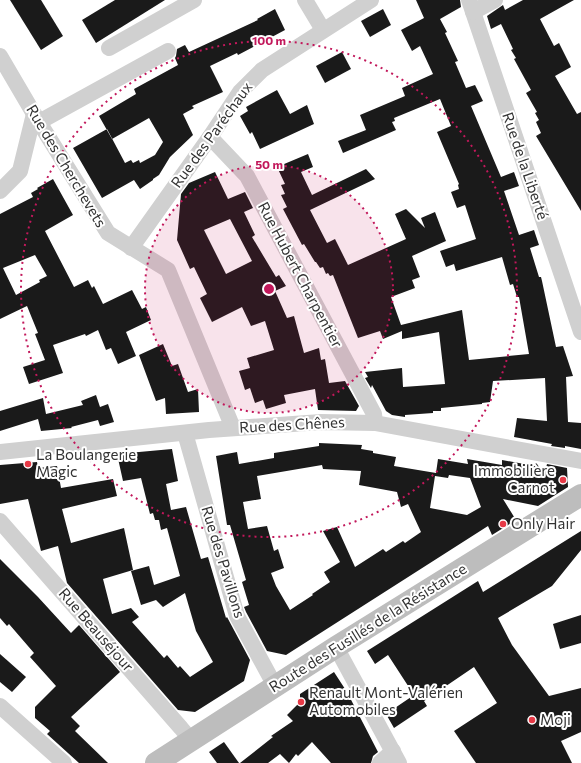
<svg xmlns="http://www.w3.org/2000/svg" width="581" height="763" font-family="Commissioner,sans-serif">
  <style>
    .building { fill: #1a1a1a; fill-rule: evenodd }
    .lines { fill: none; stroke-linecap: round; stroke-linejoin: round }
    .street { stroke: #d0d0d0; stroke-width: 16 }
    .secondary { stroke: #bdbdbd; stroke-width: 22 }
    .ring { fill: none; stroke: #c2185b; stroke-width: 2; stroke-dasharray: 2 4 }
    .poi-dot { fill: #e63946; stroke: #fff; stroke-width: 1.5 }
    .labels { text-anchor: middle; stroke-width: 4; stroke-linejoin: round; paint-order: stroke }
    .street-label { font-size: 15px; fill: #333; stroke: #fff }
    .poi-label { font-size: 15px; fill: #333; stroke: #fff; text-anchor: start }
    .centre { fill: #c2185b; stroke: #fff; stroke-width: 2 }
    .ring-label { font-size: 12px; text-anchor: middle; font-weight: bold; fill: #c2185b; stroke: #fff; stroke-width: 4; stroke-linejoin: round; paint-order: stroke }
  </style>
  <rect width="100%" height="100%" fill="#fff"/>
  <g class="building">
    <path d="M10,0h31l22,36 -22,14z"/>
    <path d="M115,0h50l-69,43 -14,-23z"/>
    <path d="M416,0h44l1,7 -21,12 7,13 -2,1 13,28 -3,1 11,26 9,-3 8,16 -12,5 30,71 13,-5 5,14 -15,5 15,44 15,-5 5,15 -9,3 9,29h2l1,4 14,66 7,-1 10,30 -7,1 2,45 13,1v26l-16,-3v2l-14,-2 1,-2 -38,-7 3,-19 30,3 -2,-43 -52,3 -3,21 -8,1v1l-41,4v3h-8v2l-28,2v2l-13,-2 -6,-4 -14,-26 -1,3 -6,-10 3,-1 -3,-5 37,-4 1,19 42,-3 -6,-52 -37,7v-8l-19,8 -3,-8 -22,7 -25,-63 -3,1 -2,-3 -2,1 -3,-7 -3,1 -4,-6h-1l-11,-18 -2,1 -19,-36 4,-2 -6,-12 4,-1 -4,-9 4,-1 -8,-17 31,-13 5,13 -12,5 11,23 54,-26 9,10 -65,31 17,33 8,-4 13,26 58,-26 -11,-25 11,-5 19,19 -4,-10 14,-6 11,29 -34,15 8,21 -8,3 3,8 -24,9 10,28 61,-15 7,50 60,-6 -10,-57h-2l-4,-13 -3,1 -8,-28 -46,14 -2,-7 -8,3 -6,-16 36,-12 -11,-34 -8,3 -6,-16 8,-3 -1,-4 1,-1 -22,-52 14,-6 -11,-27 -46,19 1,3 -3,1 4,8 -53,23 -5,-12 28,-11 -6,-15 45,-19 -3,-8 31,-14 -13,-28 -8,5 -11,-21 23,-12z"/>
    <path d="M523,0h51l-34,19 14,27 5,-3 12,24 -16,9 22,38 4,-2v99l-45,-75 5,-3 -5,-11 3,-2 -4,-7 2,-1 -11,-19 5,-3 -17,-31 2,-1 -5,-8 2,-1 -12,-25 -10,5 -4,-13 16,-11 2,5z"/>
    <path d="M275,9l10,21 -47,25 -1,-2 -27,13 13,26 -31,14 2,2 -11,6 10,21 -23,22 -11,18 -6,4v1l-13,9 -6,-9 -32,18 -29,-50 34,-19 18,34 6,-3 2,3 6,-3 1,3 15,-8 8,-13 -14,-24 -37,21 -13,-23 37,-22 -2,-5 44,-24 -3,-7 1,-2 1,-7 8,-4 4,7 69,-32 -1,-1z"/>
    <path d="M383,9l8,16 -21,12 -9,-16z"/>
    <path d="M342,52l9,17 -26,14 -9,-17z"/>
    <path d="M277,90l13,24 17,-9 7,19 -54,25 -8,-17 -2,2 -10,-18 8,-5 -2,-4z"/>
    <path d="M215,172l13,27 17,-7 8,16 -9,4 11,23 -3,2 24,40 3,-2 7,11 -11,5 12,27 7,-2 10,37 15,-5 2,12 4,-1 4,24 16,-2 14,25 -3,5 -38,-1 -3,-21 -31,6 2,8 -20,6 -3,-9 -8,3 -5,-15 -5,2 -6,-19 11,-3 -3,-10 27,-8 -9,-29 -14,5 -9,-19 -30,15 -12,-24 7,-4 -13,-27 -4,2 -13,-29 4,-46 8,-11zM230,219l22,42 -26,13 -22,-44z"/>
    <path d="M53,179l20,36 -28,16 29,56 14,-7 4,8 2,-2 9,18 29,-14 10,19 4,-2 5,13 -25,12 10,24 -18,8 -7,-16 -5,2 -8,-20 -12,6 -1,-2 -32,11 10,28 -34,11 -6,-17 22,-7 -10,-26 3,-1 -11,-27 -27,13v-105l33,-17 -2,-4 7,-4 -1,-1zM35,255l12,21 -8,4 1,2 -24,13 -13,-27z"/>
    <path d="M163,344l9,22 6,-2 10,28 10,-3 1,23 -33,2 -1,-16 -9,3 -17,-46z"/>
    <path d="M96,395l4,12 8,-3 6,18 -14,4 -2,-6 -27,7 1,1 -31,3 -3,-12 -38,12v-20l43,-13 3,16 37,-9 -2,-4z"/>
    <path d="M319,443l43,2 -1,4 12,2v2l23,4 -2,9 42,7 2,-14 30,5 -1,-5 35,6v-5l44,8 1,-4 20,4 1,19 -30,19 -35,-7 13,21 -24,15 -4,-9 -202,129 -19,-4 -21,-39 -2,-5 5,-2 -7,-23 4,-2 -16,-55h-3l-11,-69 21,-4 2,12 35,-6v-5l45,-7zM322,465l1,4 38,2 -2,14 38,7 4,15 7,-3 13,28 -16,11 -2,-2 -17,11 -3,-3 -28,18 -18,-40 -14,4 17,31 -16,10 6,10 -18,12 1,1 -23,15 -14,-24 -5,-13 13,-5 -6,-19 -4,2 -7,-25 -19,3 -5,-27 18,-3 -4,-23zM449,475l21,3 11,29 -14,8 -37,-7 5,-32 13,2z"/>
    <path d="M172,449l6,32 -12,3 5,26 15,-3 15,52 7,-2 18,61 1,-1 23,43 -6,21 -49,31 -17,-2 -111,-127 -9,-37 -17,5 -13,-52 -28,5v-39l37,-3 1,6 19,-2 4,22 52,-9 4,17 -55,13 9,34 53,-15 9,42 -30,9 9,35 19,-6 8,9 -7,5 32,36 3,-3 11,13 2,-2 10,11 23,-15 -17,-31 -11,-38 -22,14 -7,-7 -15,5 -10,-34 18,-5 5,19 26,-9 -13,-48 -6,2 -2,-10h-4l-2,-7 -3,1 -9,-36 -18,3 -6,-27z"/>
    <path d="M581,531v19l-29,36 -54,32 14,27 37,51 32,-8v44l-20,9 11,22h-96l-22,-32 43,-28 -23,-36 -50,34 3,5 -33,22 -8,-14 28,-19 -26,-40 -13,9 -8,-13 111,-70 5,11z"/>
    <path d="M0,559l38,38 33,36 8,-8 41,47 -49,45 9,9 -5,5 33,32h-29l-32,-29 3,-3 -15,-13v-11l21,-21 -26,-29 4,-4 -25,-29 -2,2 -7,-8z"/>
    <path d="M581,615v28l-21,6 -7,-25z"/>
    <path d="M0,654l26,23 -14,15 -12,-10z"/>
    <path d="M334,672l13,20 31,60 -5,4 -2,7h-40l-19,-21 -14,14 -2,-2 -7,9 -9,-9 -12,9h-28l33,-26 -2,-1 22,-15 -6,-6 14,-14 -1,-1v-6z"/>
    <path d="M224,742l15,21h-22l-8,-11z"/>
  </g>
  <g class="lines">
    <g class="street">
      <path d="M305,0l18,30"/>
      <path d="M469,0l112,332"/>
      <path d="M473,12l22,-12"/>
      <path d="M109,48l85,-48"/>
      <path d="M0,56l34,58 74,119 60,37 65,158"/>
      <path d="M39,122l129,-71"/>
      <path d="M210,137l37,39 127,238 1,9"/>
      <path d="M0,191l20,-20 14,-57"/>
      <path d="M131,248l79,-111 30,-45 22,-22 109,-70"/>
      <path d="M185,433l52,183 38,70"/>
      <path d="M0,452l209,-22 112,-8 54,1 206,38"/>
      <path d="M0,521l181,207 10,12"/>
      <path d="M336,647l63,116"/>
      <path d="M0,706l64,57"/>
      <path d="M380,763l13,-12"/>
    </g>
    <path class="secondary" d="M156,763l180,-116 245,-152"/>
  </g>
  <circle cx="269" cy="289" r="124" fill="#c2185b" fill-opacity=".12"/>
  <g class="ring">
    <circle cx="269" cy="289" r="124"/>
    <circle cx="269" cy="289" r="248"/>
  </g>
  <g class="poi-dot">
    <circle cx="28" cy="464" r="4"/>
    <circle cx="563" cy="480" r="4"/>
    <circle cx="503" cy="524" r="4"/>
    <circle cx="301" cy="702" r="4"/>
    <circle cx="532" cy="720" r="4"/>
  </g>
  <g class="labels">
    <g class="street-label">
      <text transform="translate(212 135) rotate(-54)" y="5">Rue des Paréchaux</text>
      <text transform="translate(66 166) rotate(59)" y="5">Rue des Cherchevets</text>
      <text transform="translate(525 166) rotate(71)" y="5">Rue de la Liberté</text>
      <text transform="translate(300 275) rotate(62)" y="5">Rue Hubert Charpentier</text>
      <text transform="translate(292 425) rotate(-3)" y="5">Rue des Chênes</text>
      <text transform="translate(223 562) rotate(73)" y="5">Rue des Pavillons</text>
      <text transform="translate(368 628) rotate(-32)" y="5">Route des Fusillés de la Résistance</text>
      <text transform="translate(96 630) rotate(49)" y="5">Rue Beauséjour</text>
    </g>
    <g class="poi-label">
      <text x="36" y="460">La Boulangerie<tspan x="36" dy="17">Magic</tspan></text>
      <text x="555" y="476" text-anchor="end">Immobilière<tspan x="555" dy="17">Carnot</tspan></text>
      <text x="511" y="529">Only Hair</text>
      <text x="309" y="698">Renault Mont-Valérien<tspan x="309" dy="17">Automobiles</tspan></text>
      <text x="540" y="725">Moji</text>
    </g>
  </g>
  <circle cx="269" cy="289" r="6" class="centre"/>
  <g class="ring-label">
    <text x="269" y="45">100 m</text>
    <text x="269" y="169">50 m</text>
  </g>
</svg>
